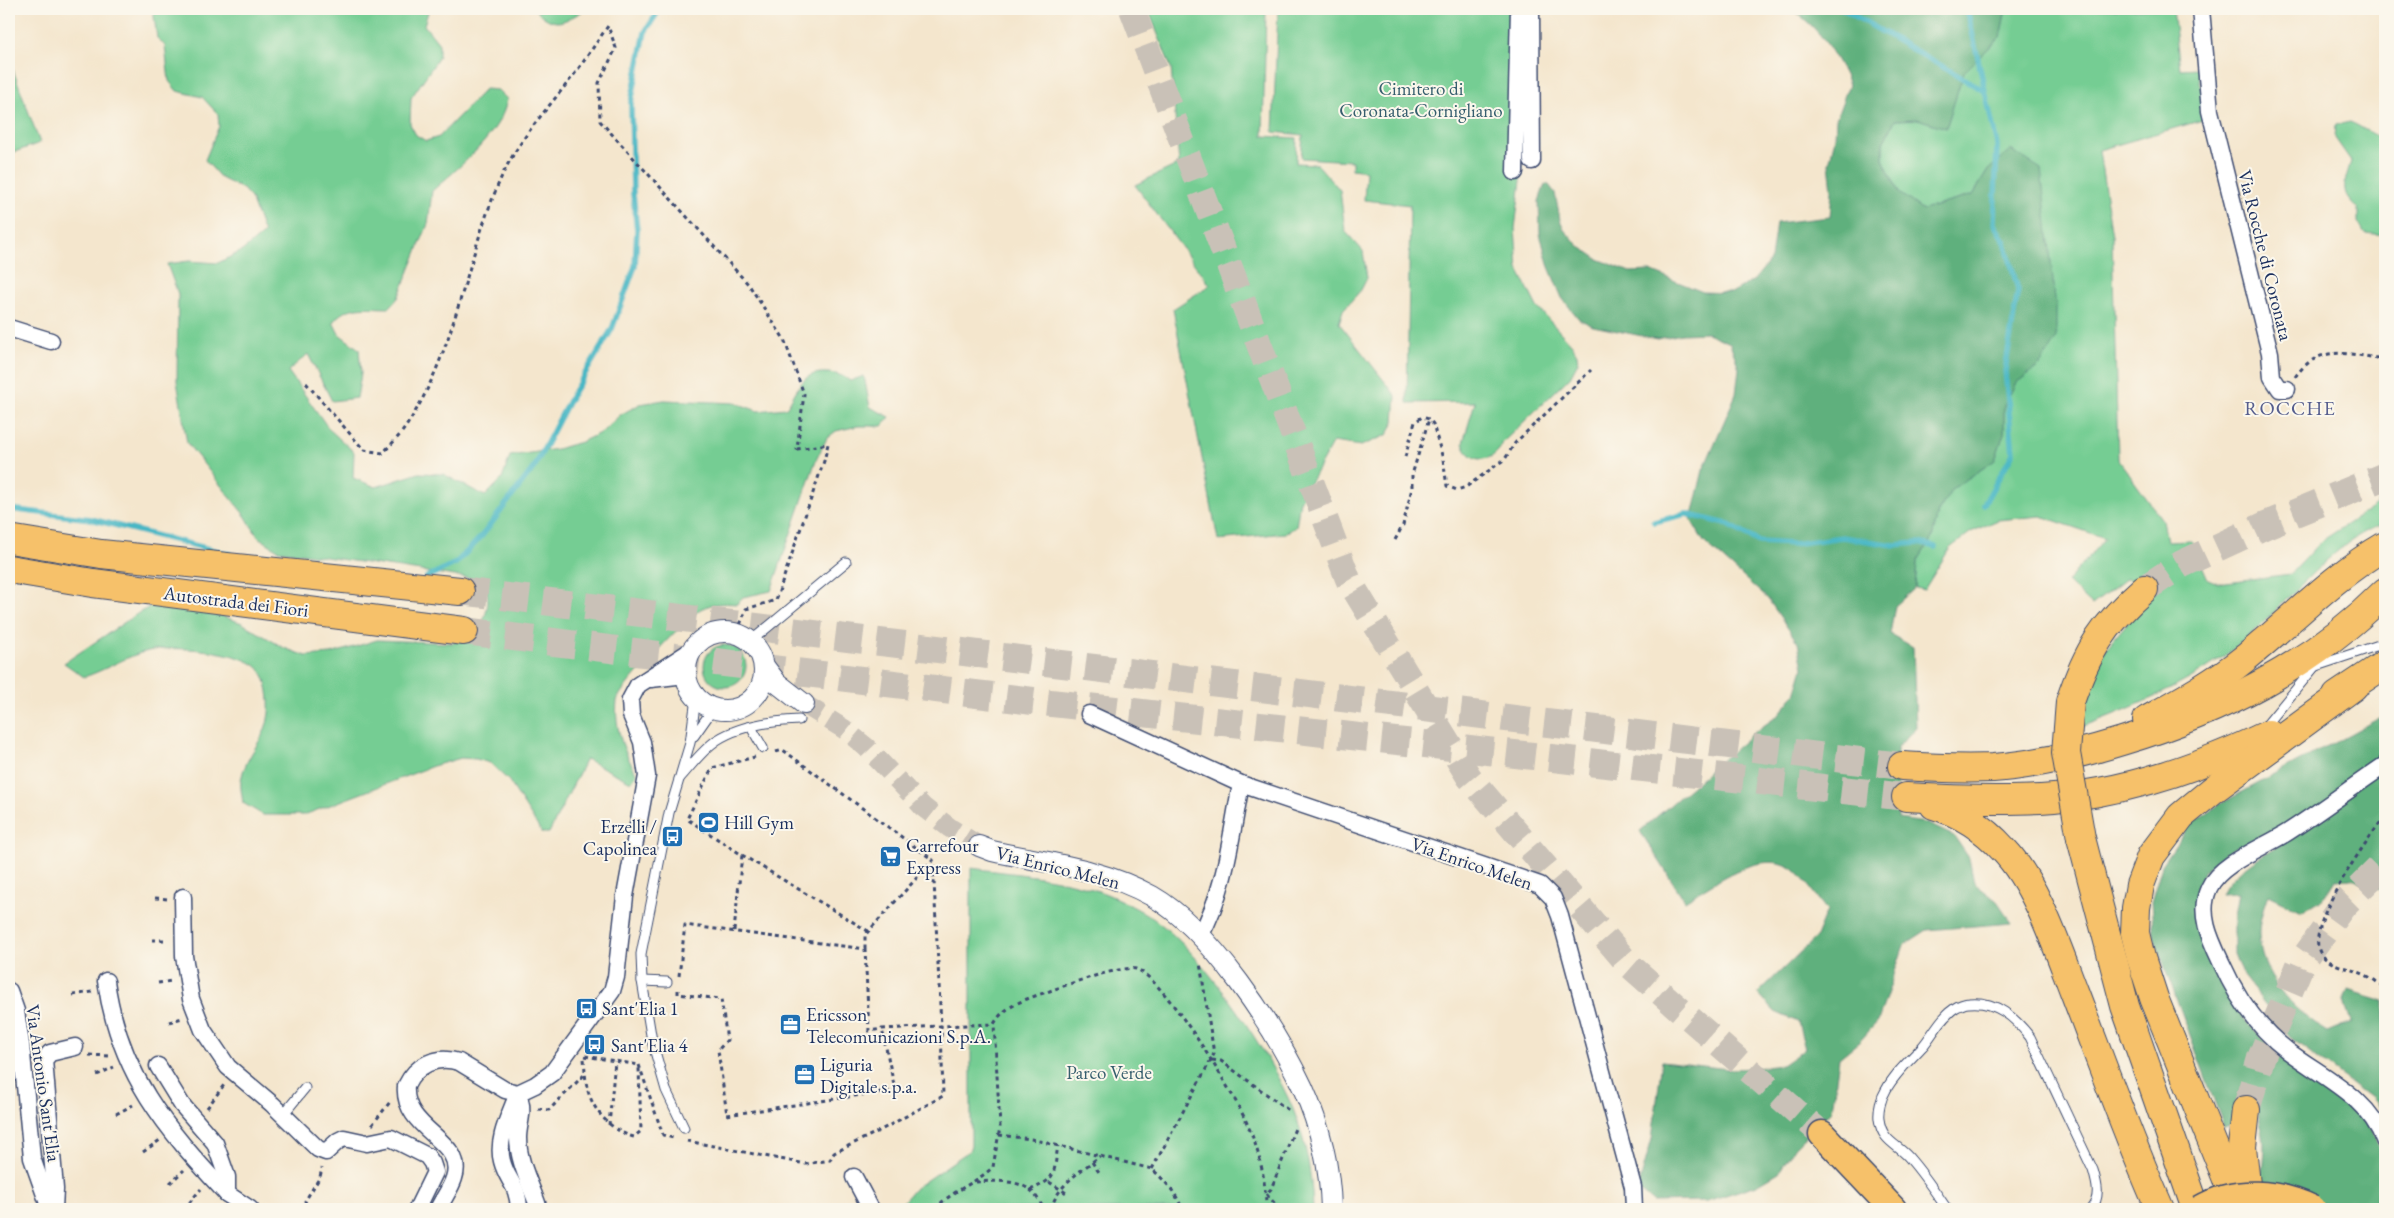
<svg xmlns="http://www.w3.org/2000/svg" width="2394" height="1218" font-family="'EB Garamond',serif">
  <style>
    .green { fill: #74cd93; stroke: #487e78 }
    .forest { fill: #5fb07d; stroke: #3d706e }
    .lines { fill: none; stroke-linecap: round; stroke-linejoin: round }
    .stream { stroke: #4ab7c5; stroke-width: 5.5 }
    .tertiary-tunnel { stroke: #c9c1b7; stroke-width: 20; stroke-dasharray: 20 10; stroke-linecap: butt }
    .primary-tunnel { stroke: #c9c1b7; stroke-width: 26; stroke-dasharray: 26 13; stroke-linecap: butt }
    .motorway-tunnel { stroke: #c9c1b7; stroke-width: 28; stroke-dasharray: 28 14; stroke-linecap: butt }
    .service-casing { stroke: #3c4a6f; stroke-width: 11 }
    .minor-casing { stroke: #3c4a6f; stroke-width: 19 }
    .tertiary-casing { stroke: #3c4a6f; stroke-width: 22 }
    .primary-casing { stroke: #3c4a6f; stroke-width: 29 }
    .motorway-casing { stroke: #3c4a6f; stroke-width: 30 }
    .path { stroke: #3c4a6f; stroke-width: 3; stroke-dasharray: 4 4; stroke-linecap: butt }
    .service { stroke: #fff; stroke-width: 9 }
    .minor { stroke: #fff; stroke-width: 16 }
    .tertiary { stroke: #fff; stroke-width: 20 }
    .primary { stroke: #f6c16b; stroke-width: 26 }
    .motorway { stroke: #f6c16b; stroke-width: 28 }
    .primary-bridge-casing { stroke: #3c4a6f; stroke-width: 29; stroke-linecap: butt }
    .motorway-bridge-casing { stroke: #3c4a6f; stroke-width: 30; stroke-linecap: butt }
    .primary-bridge { stroke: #f6c16b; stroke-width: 26 }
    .motorway-bridge { stroke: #f6c16b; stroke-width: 28 }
    .labels { text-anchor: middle; stroke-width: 4; stroke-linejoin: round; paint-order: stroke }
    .park-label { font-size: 19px; fill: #365e6e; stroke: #fbf7ec }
    .street-label { font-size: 19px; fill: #1b2f5e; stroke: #fbf7ec }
    .poi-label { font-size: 19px; fill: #1b2f5e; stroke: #fbf7ec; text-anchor: start }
    .neighbourhood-label { font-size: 20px; letter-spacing: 1px; fill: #565e8e; stroke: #fbf7ec }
  </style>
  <rect width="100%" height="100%" fill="#fbf7ec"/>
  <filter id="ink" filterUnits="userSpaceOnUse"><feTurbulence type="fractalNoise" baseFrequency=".02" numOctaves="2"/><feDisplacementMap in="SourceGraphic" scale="10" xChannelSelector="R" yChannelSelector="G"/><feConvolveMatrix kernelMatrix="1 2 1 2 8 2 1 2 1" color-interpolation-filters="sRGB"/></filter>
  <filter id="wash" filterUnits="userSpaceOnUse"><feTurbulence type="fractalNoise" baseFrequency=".0096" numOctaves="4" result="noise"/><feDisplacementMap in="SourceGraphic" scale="20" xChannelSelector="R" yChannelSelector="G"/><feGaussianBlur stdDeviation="1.12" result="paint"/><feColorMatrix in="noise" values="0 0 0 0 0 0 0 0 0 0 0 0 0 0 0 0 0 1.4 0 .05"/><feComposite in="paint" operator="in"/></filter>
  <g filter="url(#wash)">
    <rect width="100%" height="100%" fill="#f4e6cd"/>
    <g class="green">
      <path d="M153,9h276l-5,16 15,19v13l-28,41 -1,26 6,11 10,6 13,-4 46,-48 13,1 9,9c-4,33 -51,71 -75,92l-4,33 -30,74 -9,10c-21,0 -42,-5 -56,14l6,12 20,15 2,25 -4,24 -25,3 -24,-47 -20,17 41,58 25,23 -1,26 23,9 43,-14 24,1 42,22 17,-17 8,-23 47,-7 24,-7 21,-10 18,-17 20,-11 24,-4 72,3 22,8 28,-3c13,-19 15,-37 42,-35 10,1 14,2 22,8l14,-5 6,31 20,10 -8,9h-24l-22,5 -9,7 -11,22 -45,131 -28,6 -6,7c-14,-1 -29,-1 -41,8 -13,11 -77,76 -79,89 -3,26 7,52 20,73l-6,8 -45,-23 -37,74h-7l-33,-52 -19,-18 -14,-4 -15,-1 -28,8 -129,49h-41l-20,-12c-1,-8 -3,-16 -2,-23 4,-25 26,-41 28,-67 1,-13 -1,-34 -10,-44 -17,-19 -87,-24 -111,-18 -22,5 -42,19 -64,26l-20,-14 76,-51 22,-11 33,5 47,17 42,25 22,8 25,-2 46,-14 76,3 25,-9c8,-20 15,-33 4,-54l-204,-30 -20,-13 -12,-20 -59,-74 -10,-62 1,-87 -11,-30 22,-3 29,2 24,-12 22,-18 -13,-35 -8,-9 -22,-11 -16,-18 14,-34 -1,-12 -16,-17 -25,-6 -8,-10 -4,-35 -8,-8z"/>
      <path d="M534,9h53c-25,13 -30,21 -53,0z"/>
      <path d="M1148,9h118l-3,127 34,2 -1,25 21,1 23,26 5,41 18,20 4,27 -6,12 -18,20 -4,13 57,73 -2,26 -7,13 -26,11 -28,-4 -33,59 -4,26 -11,6 -67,7 -45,-231 37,-24 -75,-100 44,-21 -8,-96z"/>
      <path d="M1278,9h236l8,164 -7,55 3,41 19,38 35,38 5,9 1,8 -8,15 -67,65c-7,21 -34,24 -40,1l12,-41 -68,1 3,-198 -46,-5 2,-29 -14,-2v-8l-51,-3 2,-23 -30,-3z"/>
      <path d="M2006,9h167l7,60 18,-1 8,51 -107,31 13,86 6,223 45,62 4,20 24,-1 17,39 10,4 73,-9 32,-34 52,-34 10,-12v29c-9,4 -19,8 -27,13 -40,26 -76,71 -112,103 -53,45 -107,66 -170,90l18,-66 59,-71 -26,-14 -35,27 -25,-23 38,-44 -64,-22 -43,4 -27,12 -21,16 -26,42 -9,-2 2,-26 15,-24 6,-26 14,-23 43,-29 9,-27v-28l12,-22 23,-17 -51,-196 -15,25 -50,15 -24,-17 -16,-34v-16l12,-23 23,-1 28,9 18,-57 36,-34z"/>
      <path d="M9,59l31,84 -31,11z"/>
      <path d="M2350,122c13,5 22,14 35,17v96l-21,-2 -6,-11v-14c-20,-16 -13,-25 -7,-47l-16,-23 1,-13z"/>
      <circle cx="725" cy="666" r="21"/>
      <path d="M971,868c52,7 108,10 155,35 12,6 25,13 36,22 48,39 107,127 131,184 13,32 19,67 20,100h-416l18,-21 54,-37 2,-6z"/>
    </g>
    <g class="forest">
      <path d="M1790,9h216l-6,28 -36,35 -18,56 -28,-9 -23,1 -12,23v16l16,34 24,17 50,-15 15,-25 23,-20 30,19 15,139v31l-17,27 -23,17 -12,22v28l-9,27 -43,29 -14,23 -6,26 -15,24 -2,26 -20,18 -5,28 23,13 3,80 -19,21 1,71 28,4 28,13 15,22 5,25 23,18 15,22 -85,7 -23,15 -26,76 -18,20 -21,17 -7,52 -38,38 -15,24 -22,13 -50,16 -54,1 -15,-13 14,-50 10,-78 66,8 28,-1 26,-3 23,-16 -7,-27 -23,-10 -17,-19 58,-56 11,-27c-10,-11 -23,-33 -34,-41 -32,-22 -82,16 -108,32l-45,-70 116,-100 23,-16 16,-21 8,-26 -5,-25 -30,-44 -64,-57 -13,-22 12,-50 33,-76 3,-26 -9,-25 -23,-10 -25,1 -25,5 -64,-13 -14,-7 -17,-21 -13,-31 -9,-33 -1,-33 6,-17 4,1 6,8 5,27 5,11 14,15 19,13 32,13 20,-1 53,21 28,1 23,-13 17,-21 5,-36 54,-6 2,-27 -3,-26 6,-26 1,-19 13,-35c-13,-29 -31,-59 -59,-75z"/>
      <path d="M2385,715v177l-33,-13 -17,1 -12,19 -22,12 -33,-16c-4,12 -9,25 -9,38 0,42 34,78 68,99l24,-10 -7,-21 4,-11 37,11v115l-14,-18 -79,-59 -49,-63 -9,-22v-39l4,-22 -17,1c14,-25 40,-38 64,-52l-8,-11c-27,11 -61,20 -76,47 -18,29 16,101 33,127 16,25 42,46 64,64 22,18 48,28 66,50 21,26 21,59 21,90h-58l-9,-7 -58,-20c5,-34 7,-42 -5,-76l-24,19 -7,2 -70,-189 -3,-36 11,-37 27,-40 31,-21z"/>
    </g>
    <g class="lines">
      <g class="stream">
        <path d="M1843,9l140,81"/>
        <path d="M1967,9l30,136 -3,79 11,18 13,48 -13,81 8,82 -29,51"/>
        <path d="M9,509l82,10 138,35"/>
        <path d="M1654,522l32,-8 41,10 32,18 34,2 49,-7 52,8 24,-2 18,4"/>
        <path d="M427,577l29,-14 25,-26 54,-71 37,-71 40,-66 23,-63 2,-36 -4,-36 -2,-91 14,-71 15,-23"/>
      </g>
    </g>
  </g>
  <g filter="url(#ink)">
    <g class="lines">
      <path class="tertiary-tunnel" d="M804,704l40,25 22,18 57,60 27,21 29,18"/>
      <path class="primary-tunnel" d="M1132,9l216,570 121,198 160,188 193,169"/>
      <g class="motorway-tunnel">
        <path d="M2144,589l38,-25 84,-39 119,-49"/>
        <path d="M460,591l1442,175"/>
        <path d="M464,631l569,70 873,96"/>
        <path d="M2246,1110l15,-52 40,-95 42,-58 42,-42"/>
      </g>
      <defs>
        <g id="service">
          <path d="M751,641l95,-79"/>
          <path d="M2316,666l69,-23"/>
          <path d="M751,727l12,21"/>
          <path d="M2264,728l57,-69"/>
          <path d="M694,736l19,-27"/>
          <path d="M679,779c12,-13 23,-29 38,-39 23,-15 55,-19 82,-20"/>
          <path d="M642,981l25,1"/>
          <path d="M282,1116l23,-28"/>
          <path d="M684,1128l-18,-38 -14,-49 -10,-60 -1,-27 28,-141 21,-70 6,-45"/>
          <path d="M1947,1209c-11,-16 -23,-34 -36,-49 -12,-16 -29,-17 -32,-41 -1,-9 2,-21 7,-29 9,-17 24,-30 37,-44 10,-12 18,-29 32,-38 3,-2 10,-5 14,-5 27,-3 46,15 61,34l63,133c4,14 8,27 -2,39"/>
        </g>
        <g id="minor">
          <path d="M1531,9l1,152"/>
          <path d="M2201,9l9,102 60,242 2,24 8,12h7"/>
          <path d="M1515,172l4,-163"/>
          <path d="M9,328l42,13"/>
          <path d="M651,679l34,-4"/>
          <path d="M1089,714l152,70 299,101 13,13 7,18 73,271 1,22"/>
          <path d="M2385,765c-33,22 -64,46 -97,67 -23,15 -68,31 -79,56 -12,26 2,53 13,76 15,34 36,64 66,87 36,27 81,46 97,91"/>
          <path d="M183,897l1,59 7,43 12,31 25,37 44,37 46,45 8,3 12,-11 6,-3 23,5 24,-5 36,18 5,7 3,9 -18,37"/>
          <path d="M1200,936c26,-46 31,-101 41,-152"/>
          <path d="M106,981c13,92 59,147 121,213"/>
          <path d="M9,991l7,20 5,33 11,114 18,51"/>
          <path d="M158,1066l24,39 33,38 12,34v17l23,15"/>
          <path d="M518,1093c-7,20 -22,46 -16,68 5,20 16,23 17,48"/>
          <path d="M520,1100c4,13 -2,25 -2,38 0,24 14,49 21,71"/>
          <path d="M854,1177l17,32"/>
          <path d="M54,1209l1,-20 -11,-129 6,-7 25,-6"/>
          <path d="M438,1209c5,-10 13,-21 16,-31 13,-38 -52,-47 -48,-92 10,-21 30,-31 53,-24l46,28 13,3 17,-8 17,-12 60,-82 4,-14 9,-81 22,-120 -5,-34 -11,-27 -1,-15 8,-15 54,-35"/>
        </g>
        <g id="tertiary">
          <circle cx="725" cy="671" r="39"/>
          <path d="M764,666l13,17 27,21"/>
          <path d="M979,846l13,5c54,12 110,17 160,45 58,33 123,132 151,192 17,38 27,80 28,121"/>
        </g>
        <path id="primary" d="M1822,1134l71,75"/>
        <g id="motorway">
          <path d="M9,539l92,15 359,37"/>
          <path d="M9,569l84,14 371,48"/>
          <path d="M2337,696l48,-32"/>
          <path d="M2070,702c17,-51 34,-78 74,-113"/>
          <path d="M2147,720c34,-19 67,-37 97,-61 47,-38 89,-83 141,-113"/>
          <path d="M1902,766c30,2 61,3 91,2 44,-3 87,-14 129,-27 99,-30 189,-75 263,-149"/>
          <path d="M1906,797c50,3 99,5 148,1 74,-6 148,-32 215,-64"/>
          <path d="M1934,805c27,8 50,23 69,44 33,34 54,98 71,142 28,73 54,146 86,218"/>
          <path d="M2081,838l44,168 71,203"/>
          <path d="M2246,1110l-4,37 6,56"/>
          <path d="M2239,1209l-85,-211 -13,-40 -6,-25 1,-25 4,-23 11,-29 30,-40 33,-27 139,-102"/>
        </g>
      </defs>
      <use href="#service" class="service-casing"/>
      <use href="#minor" class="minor-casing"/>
      <use href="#tertiary" class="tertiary-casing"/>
      <use href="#primary" class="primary-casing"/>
      <use href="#motorway" class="motorway-casing"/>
      <g class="path">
        <path d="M2295,377c25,-35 54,-22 90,-18"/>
        <path d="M306,383l58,67 19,3c7,-8 16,-16 22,-25 51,-75 60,-169 96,-250 17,-38 47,-70 72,-102 12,-16 23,-33 35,-50l8,22 -17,35 1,38 149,164 35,54 20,55 -7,55 31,-5 -4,17 -48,139 -30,9 -9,24"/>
        <path d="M1405,457l10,-35 7,-5 7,2 4,5 10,35 4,27 10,4 9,-3 39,-28 10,-16 76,-73"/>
        <path d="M1395,540l8,-15 9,-37v-13l17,-56"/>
        <path d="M776,752l7,-2 150,110 -68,75v14"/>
        <path d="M2385,816c-16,22 -83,112 -64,138 9,12 29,14 42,20 8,3 15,9 22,14"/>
        <path d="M742,855l126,76"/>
        <path d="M155,898l13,1"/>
        <path d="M734,931l8,-76 -55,-36 25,-51 43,-11"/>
        <path d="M152,940h16"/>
        <path d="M679,976l6,-51 180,24 4,82 13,-2"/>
        <path d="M158,983l14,-2"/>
        <path d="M678,990v4l43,5 6,41 -9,10 9,65 168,-25 -13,-61 59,-3 -8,-166"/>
        <path d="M73,995l19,-3"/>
        <path d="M169,1022l13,-4"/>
        <path d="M89,1055l21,1"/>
        <path d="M585,1056l54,9"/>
        <path d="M584,1059c1,9 1,19 3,28 5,23 24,44 47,50l7,-6 -2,-63"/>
        <path d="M1212,1060l9,1 70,51"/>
        <path d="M639,1065l24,70 13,4"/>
        <path d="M97,1075l17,-8"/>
        <path d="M207,1108l17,-23"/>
        <path d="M538,1109l11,1 35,-35"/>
        <path d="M116,1114l17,-9"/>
        <path d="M372,1125l18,-23"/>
        <path d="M609,1125l6,-64"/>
        <path d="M999,1135l32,4 121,30c13,12 24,23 30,40"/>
        <path d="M687,1141l119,23 24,-4 4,-7 45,-22 64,-35 -2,-70 53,-2c11,-21 40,-27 61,-35 14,-5 68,-24 81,-20 27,8 102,130 113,159 11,25 17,54 17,81"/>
        <path d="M143,1152l17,-12"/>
        <path d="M1092,1162l9,13"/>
        <path d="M1152,1169l62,-115 -14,-91"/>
        <path d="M976,1182c17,-1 40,-3 54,8 6,4 10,13 14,19"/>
        <path d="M1049,1182l19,12"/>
        <path d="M170,1183l14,-13"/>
        <path d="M1030,1190c28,-12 23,-16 28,-44"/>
        <path d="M184,1209l17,-20"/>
        <path d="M312,1209l-5,-3 -2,-5 15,-24 2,-9"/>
        <path d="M935,1209c16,-18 40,-25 58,-42l7,-40 -6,-103"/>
        <path d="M1051,1209c7,-25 30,-38 49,-53"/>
        <path d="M1280,1209l-14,-15 5,-5 25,-63"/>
      </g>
      <use href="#service" class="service"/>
      <use href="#minor" class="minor"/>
      <use href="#tertiary" class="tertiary"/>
      <use href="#primary" class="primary"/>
      <use href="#motorway" class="motorway"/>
      <defs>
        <path id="primary-bridge" d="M2200,1209c35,-21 78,-17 113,0"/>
        <path id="motorway-bridge" d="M2070,702l-4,51 15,85"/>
      </defs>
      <use href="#primary-bridge" class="primary-bridge-casing"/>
      <use href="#motorway-bridge" class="motorway-bridge-casing"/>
      <use href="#primary-bridge" class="primary-bridge"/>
      <use href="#motorway-bridge" class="motorway-bridge"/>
    </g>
  </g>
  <defs>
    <symbol id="stadium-square" viewBox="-11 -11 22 22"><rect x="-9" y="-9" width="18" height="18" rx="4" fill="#1f6fb2" stroke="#fbf7ec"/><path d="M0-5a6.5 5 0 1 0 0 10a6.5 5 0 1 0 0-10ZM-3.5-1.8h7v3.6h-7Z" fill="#fff"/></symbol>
    <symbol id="bus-square" viewBox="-11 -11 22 22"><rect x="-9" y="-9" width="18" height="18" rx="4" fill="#1f6fb2" stroke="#fbf7ec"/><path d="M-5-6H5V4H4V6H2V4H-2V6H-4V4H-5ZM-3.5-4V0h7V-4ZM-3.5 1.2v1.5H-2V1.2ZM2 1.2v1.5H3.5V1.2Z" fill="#fff"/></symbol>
    <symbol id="supermarket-square" viewBox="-11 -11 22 22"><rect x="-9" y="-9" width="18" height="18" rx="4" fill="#1f6fb2" stroke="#fbf7ec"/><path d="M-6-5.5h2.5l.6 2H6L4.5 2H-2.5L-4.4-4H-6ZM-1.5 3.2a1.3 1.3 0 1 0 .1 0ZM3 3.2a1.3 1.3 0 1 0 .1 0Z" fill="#fff"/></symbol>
    <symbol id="office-square" viewBox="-11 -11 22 22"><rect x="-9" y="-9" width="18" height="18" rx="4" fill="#1f6fb2" stroke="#fbf7ec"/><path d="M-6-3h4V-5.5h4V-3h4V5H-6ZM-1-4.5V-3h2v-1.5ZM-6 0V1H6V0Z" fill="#fff"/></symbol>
  </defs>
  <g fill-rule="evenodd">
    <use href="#stadium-square" x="696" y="810" width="25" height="25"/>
    <use href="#bus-square" x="660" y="824" width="25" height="25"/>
    <use href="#supermarket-square" x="878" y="844" width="25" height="25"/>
    <use href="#bus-square" x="574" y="996" width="25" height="25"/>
    <use href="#office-square" x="778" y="1012" width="25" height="25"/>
    <use href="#bus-square" x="582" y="1032" width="25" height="25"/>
    <use href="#office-square" x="792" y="1062" width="25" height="25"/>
  </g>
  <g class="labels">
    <g class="park-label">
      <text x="1421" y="95">Cimitero di<tspan x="1421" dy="22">Coronata-Cornigliano</tspan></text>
      <text x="1109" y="1079">Parco Verde</text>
    </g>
    <g class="street-label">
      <text transform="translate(2266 255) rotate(76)" y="7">Via Rocche di Coronata</text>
      <text transform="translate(236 601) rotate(7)" y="7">Autostrada dei Fiori</text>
      <text transform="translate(1472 863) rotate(19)" y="7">Via Enrico Melen</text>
      <text transform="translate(1058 867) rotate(14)" y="7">Via Enrico Melen</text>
      <text transform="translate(44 1083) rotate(82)" y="7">Via Antonio Sant'Elia</text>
    </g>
    <g class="poi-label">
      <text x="724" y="829">Hill Gym</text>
      <text x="657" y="833" text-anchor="end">Erzelli /<tspan x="657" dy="22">Capolinea</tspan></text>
      <text x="906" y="852">Carrefour<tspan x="906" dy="22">Express</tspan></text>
      <text x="602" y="1015">Sant'Elia 1</text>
      <text x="806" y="1021">Ericsson<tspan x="806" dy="22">Telecomunicazioni S.p.A.</tspan></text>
      <text x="611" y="1052">Sant'Elia 4</text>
      <text x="820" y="1071">Liguria<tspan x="820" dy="22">Digitale s.p.a.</tspan></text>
    </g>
    <g class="neighbourhood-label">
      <text x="2290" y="415">ROCCHE</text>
    </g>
  </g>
  <rect width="2394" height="1218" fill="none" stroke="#fbf7ec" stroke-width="30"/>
</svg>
